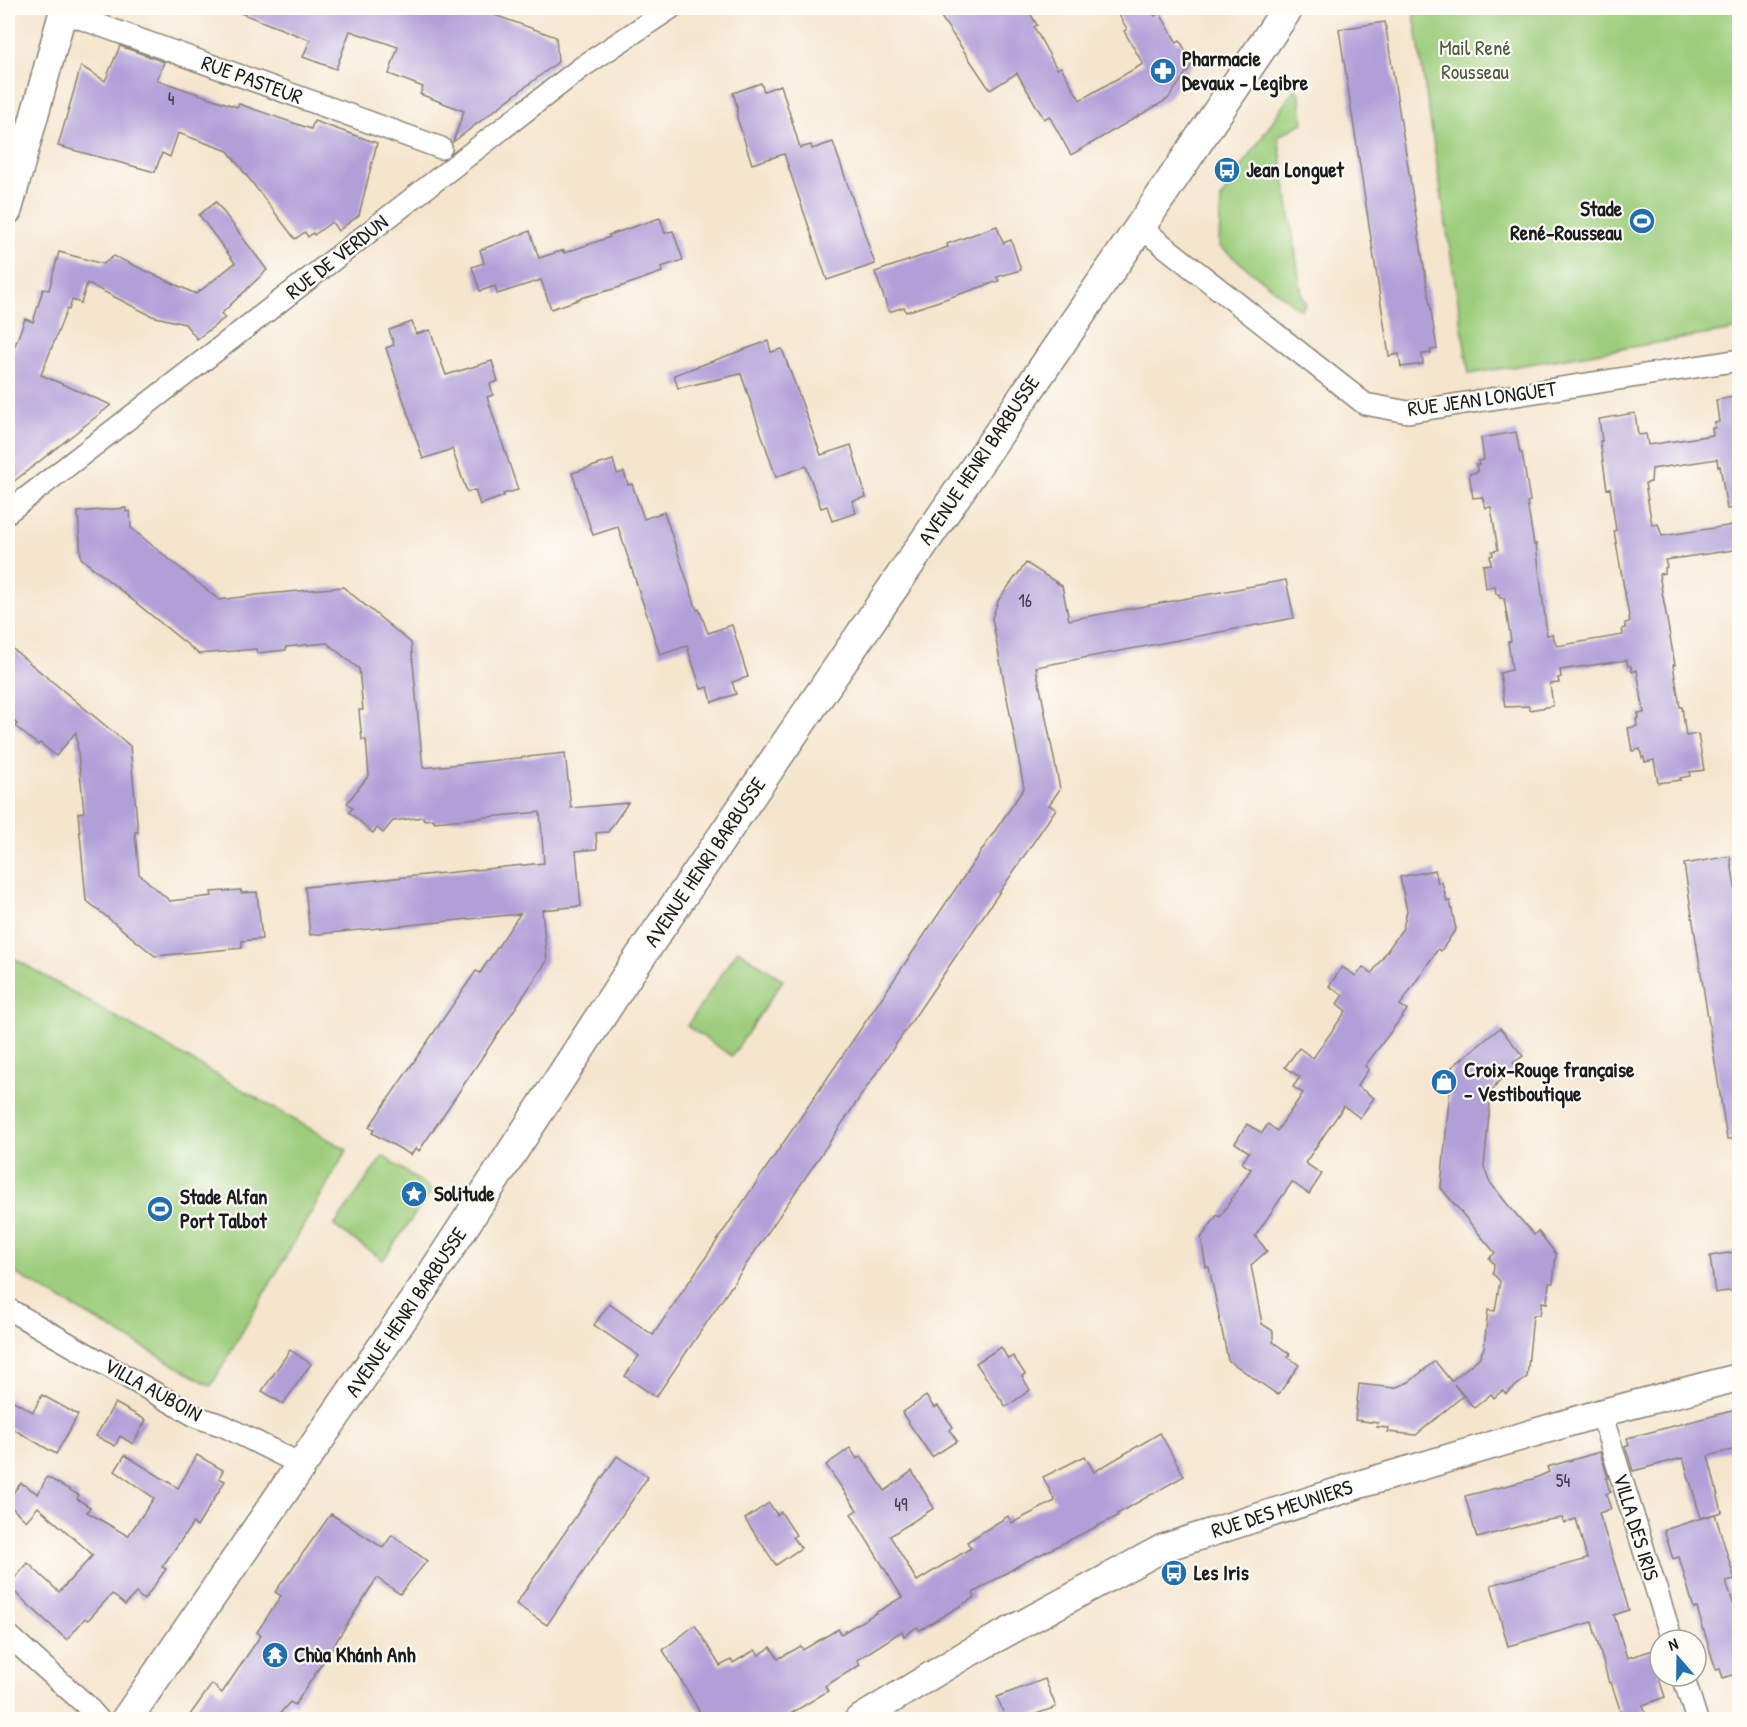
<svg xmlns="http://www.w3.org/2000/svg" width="1747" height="1727" font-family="'Patrick Hand',sans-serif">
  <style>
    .green { fill: #9dcd7b; stroke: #5c744c; stroke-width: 1.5 }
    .building { fill: #b19fd8 }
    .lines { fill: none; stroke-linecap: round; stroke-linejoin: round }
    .minor-casing { stroke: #888074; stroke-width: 24 }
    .tertiary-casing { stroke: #888074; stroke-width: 30 }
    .secondary-casing { stroke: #888074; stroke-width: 33 }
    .minor { stroke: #fff; stroke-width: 21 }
    .tertiary { stroke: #fff; stroke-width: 27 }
    .secondary { stroke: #fff; stroke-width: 30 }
    .labels { text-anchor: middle; stroke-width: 4.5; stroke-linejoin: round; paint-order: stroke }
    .number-label { font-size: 18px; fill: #413d4b }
    .park-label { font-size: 21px; fill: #495a3d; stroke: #fdfcf7 }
    .poi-label { font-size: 21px; font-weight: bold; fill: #1c1c1c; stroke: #fdfcf7; text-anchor: start }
    .street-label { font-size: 21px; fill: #1c1c1c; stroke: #fdfcf7 }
  </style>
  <rect width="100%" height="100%" fill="#fdfcf7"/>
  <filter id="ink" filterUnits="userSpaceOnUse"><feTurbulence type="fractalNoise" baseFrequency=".0167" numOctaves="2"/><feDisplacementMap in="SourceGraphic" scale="12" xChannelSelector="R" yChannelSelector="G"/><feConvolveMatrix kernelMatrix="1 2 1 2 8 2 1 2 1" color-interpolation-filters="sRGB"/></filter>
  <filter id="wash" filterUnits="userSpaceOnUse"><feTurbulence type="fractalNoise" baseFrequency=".008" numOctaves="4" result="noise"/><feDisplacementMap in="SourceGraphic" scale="24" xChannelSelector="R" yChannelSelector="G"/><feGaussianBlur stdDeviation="1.35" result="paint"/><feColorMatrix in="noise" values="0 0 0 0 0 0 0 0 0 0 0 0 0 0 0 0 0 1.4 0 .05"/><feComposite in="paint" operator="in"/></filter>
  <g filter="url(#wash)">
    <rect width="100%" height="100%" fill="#f5e5cd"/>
    <g class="green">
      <path d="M1413,8h326v321l-270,45z"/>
      <path d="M1295,88l5,8 3,27 -25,13 24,160 4,7 -6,7 -81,-64 2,-48z"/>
      <path d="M738,950l45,30 -51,76 -45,-30z"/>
      <path d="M8,955l339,195 -136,236 -203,-117z"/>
      <path d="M383,1156l49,34 -49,70 -49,-34z"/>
    </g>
    <g id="blocks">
      <g class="building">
        <path d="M231,8h244l81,29 2,25 -105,80 11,-31 -44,-17 3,-7 -34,-13 9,-27 -48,-16 -14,38 -33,-12 7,-17 -80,-31z"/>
        <path d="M935,8h92l10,17 -3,2 23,42 4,-2 19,33 63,-36 -19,-33 3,-2 -12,-21h35l5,8 5,-3 17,30 3,-2 13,22 -25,36 -97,56 -22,-39 -5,3 -27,-46 -27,17z"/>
        <path d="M1385,22l52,327 -7,1 1,3 -9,1 1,10 -22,3 -2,-13 -10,2 -50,-327z"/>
        <path d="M120,46l44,16 -7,18 80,27 2,-3 72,25 3,-8 63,22 -18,72 -21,16 -6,-9 -18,13 -1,-2 -5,4 -3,-5 -10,7 -67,-88 -50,-18 -8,24 -8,-4 -7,19 -97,-26 23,-80 24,15z"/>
        <path d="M761,83l3,8 17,-6 19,63 11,-3 1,4 21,-7 42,122 -48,16 -43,-126 -32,10 -15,-46v-12l-4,-13z"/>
        <path d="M216,202l51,68 -46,44 4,4 -28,21 -12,-15 -33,-8 -65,-33 -6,20 -9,-3 -3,10 -2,-1 -26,66 70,30 -103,81v-122l17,-45 8,3 10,-33 6,1 10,-38 44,12 11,-8 82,38 39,-31 -36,-48z"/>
        <path d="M660,218l5,15 8,-2 10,29 -22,7 1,5 -45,16 -40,11 1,1 -27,9 -10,-29 -44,14 -2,-8 -15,5 -8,-24 12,-4 -4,-13 50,-19 9,27 25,-8v3l46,-16 -1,-2z"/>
        <path d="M997,226l6,17 8,-3 10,30 -24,7 2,4 -93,31 -2,-5 -15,5 -14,-40 73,-25 -1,-3z"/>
        <path d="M412,322l4,12 14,-4 16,45 46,-14 6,20 -8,3 3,11 -6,2 31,93 -15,4 1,2 -24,9 -5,-15 -8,2 -15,-43 -29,10 -37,-111 8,-3 -5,-15z"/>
        <path d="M768,341l3,11 11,-3 39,106 30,-10 15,52 -14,4 4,12 -24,8 -5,-15 -6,2 -15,-42 -30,11 -35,-103 -63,14 -4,-13z"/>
        <path d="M1740,396v112l-13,1 -7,-43 -2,1 -1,-8 -65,10 -1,13 -6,1 7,42 6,-1 4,12 78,-12v25l-75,11 2,7 -2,1v5l-6,1 16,91h-2l7,42h2l4,29 12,-2 6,36 -14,2v4l-10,2 1,2 -23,3 -4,-23 -9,2 -1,-5 -2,1 -2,-9 -8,2 -4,-23 9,-2 -1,-7 3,-1 -1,-5h6l-7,-43 -5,2 -1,-6h-3l-1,-6 -67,10 1,7 -3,1 1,5 -9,1 3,22 -24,4v-4l-24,1 -5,-34 12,-3 -4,-28 3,-1 -7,-43h-4l-1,-4h-3l-1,-8 -9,2 -3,-23 8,-1 -1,-8 3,-1 -1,-4 6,-1 -7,-43 -5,1 -4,-11 -9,1 -4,-24 9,-2 -2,-7h3l-1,-4 6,-1 -3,-22 35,-6 4,21h2l8,48 -3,1 7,43 2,-1 11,91 5,-1 5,12 66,-11 -1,-6 3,-1v-5l5,-1 -16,-91 2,-1 -6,-42 -3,1 -7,-48h2l-3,-22 36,-6 3,22 8,-1 2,11 65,-10 -1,-7h3l-1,-5 5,-1 -3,-22z"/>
        <path d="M613,460l4,14 7,-2 4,13 4,-1 12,35 20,-7 33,98 2,-1 9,24 24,-8 16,52 -16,5 4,12 -24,8 -4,-15 -7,2 -14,-43 -27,9 -42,-128 -25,8 -21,-62z"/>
        <path d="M126,508v4l4,-1 1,17 88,72 37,-5 87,-8 68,56 12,125 142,-15 6,55 57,-5 -20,29 -12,1 1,16 -21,2 5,55 -39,4 5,51 -128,190 -3,-3 -5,7 -39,-22 2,-3 -5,-3 107,-156 4,2 40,-59 -210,21 -5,-48 239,-24 -4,-51 -106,10v-3l-10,1 -1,-3 -30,4 -10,12 -6,-5 -4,5 -24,-21 4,-4 -6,-5 22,-28 -3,-35h-4l-2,-19 -1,-11h4l-4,-41 -32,-26 -41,4v3l-29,3 -1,-4 -57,5 -118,-96 -3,-46z"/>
        <path d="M1026,563l36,23 7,34 217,-40 8,38 -258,49 24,122 -11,16 7,4 -400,588 -31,-21 14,-20 -45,-31 15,-21 44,31 371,-547 -32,-170 7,-19z"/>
        <path d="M8,645l122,101 8,86h-3l4,42 31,27 42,-5 -1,-4 30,-2v3l16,-1 5,47 -20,2v7l-87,8 -69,-56 -8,-87 6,-1 -8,-80 -20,24 -16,-13 -2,2 -23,-19 2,-2 -9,-9z"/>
        <path d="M1730,856l10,62v221h-13l-43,-275z"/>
        <path d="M1435,870l3,13 4,-1 5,20 3,-1 6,28 -15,22 -3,-2 -38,56 7,5 -42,56 4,3 -12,17 17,12 -14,20 -16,-12 -39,57 17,11 -13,20 -17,-12 -37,54 12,15 -16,14 11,59 11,7v11l17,12 -2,3 11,8 -21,30 -50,-35 -19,-93h-3l-5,-29 16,-23 3,2 31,-48 -9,-6 7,-11 -14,-9 12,-19 15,9 6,-9 9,7 26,-38 -10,-6 7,-10 -15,-10 14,-19 14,10 33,-47 -9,-7 6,-9 -14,-9 13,-19 14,9 7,-9 9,6 31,-45 4,-17 -7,-34z"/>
        <path d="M1500,1028l23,28 -10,7 3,4 -19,16 -6,10 -7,74 5,14 19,24 26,30 4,-4 18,23 -3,29h-4l-2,20 -5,-1 -2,13h-7l-6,62 -21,17 -3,-4 -9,8 -3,-4 -17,14 -20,-24 9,12 -47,39 -28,-3 1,-4 -12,-1 1,-4 -23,-3 4,-36 35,4 15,-6 26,-21 16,20 28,-23 5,-10 4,-38 7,1 5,-30 -7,-7 1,-10 -5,-6 6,-5 -54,-65 11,-121z"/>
        <path d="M1740,1251v38l-25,4 -5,-37z"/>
        <path d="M1001,1347l7,12 5,-3 12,18 -3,2 8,14 -24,17 -30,-44z"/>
        <path d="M290,1350l21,14 -28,40 -21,-13z"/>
        <path d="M42,1395l36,20 -22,39 -48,-28v-28l25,14z"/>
        <path d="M926,1396l8,12 4,-2 15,21 -3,3 7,11 -25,16 -30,-44z"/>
        <path d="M115,1403l31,17 -13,24 -13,-8 -5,10 -19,-10z"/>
        <path d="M1736,1410l4,14v24l-32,8 14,56 -21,6 -18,-60 -50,13 -8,-25 4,-2 -2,-6z"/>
        <path d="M1160,1433l24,43 -67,38 1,2 -97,48 -48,29 2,4 -55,33 -3,-3 -13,9 -2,-5 -45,29 3,5 -35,21 3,5 -46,28h-78l-41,-69 32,-25 25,41 11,-6 2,3 22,-13 4,5 12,-8 7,12 23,-13 2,4 35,-21 3,5 61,-37 -51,-83 6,-4 -31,-45 24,-17 7,11 4,-3 24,35 27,-20 22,37 -44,28 27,45 54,-33 -4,-6 41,-26 4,7 43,-22 -12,-24 42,-21 9,16z"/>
        <path d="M1600,1452l8,26h-2l4,14 -4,2 5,15 -12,4 30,97 -15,5 13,43 33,-10v34l5,15 -22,8 4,14h-24l-12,-37 -2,1 -17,-61 -84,24 -17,-61 96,-26 -11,-40 -12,4 -2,-5 -27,4 -58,16 -12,-42 68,-17 16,-7 -2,-5z"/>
        <path d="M125,1455l53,33 19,-33 26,15 -4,8 6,3 -28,46 -4,-4 -31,44 4,2 -22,31 -8,-7 -11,12 -13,-11 -24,26 -3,-2 -18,22 -59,-54 20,-23 31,29 34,-37 -55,-48 -12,14 -18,-17v-5l13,-16 17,11 9,-17 32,18 -2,4 13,8 -3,5 41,24 26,-38 -39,-27z"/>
        <path d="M617,1456l31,21 -101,148 -31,-21z"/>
        <path d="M769,1503l8,12 4,-3 15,23 -3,2 8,11 -25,17 -31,-46z"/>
        <path d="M331,1514l52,34 9,-13 35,26 -27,33 -23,-16 -82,127 -5,-3 -15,17h-88l25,-35 10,9 39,-58 -4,-3 24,-36 -6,-4z"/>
        <path d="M1715,1514l20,66 -9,2 14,41v50l-17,5 -3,-9 -4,1 -19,-62 -3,1 -15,-52 -6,2 -9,-29z"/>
        <path d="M1045,1679l11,28 -34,12h-16l-9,-22z"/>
      </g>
    </g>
  </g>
  <g filter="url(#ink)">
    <use href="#blocks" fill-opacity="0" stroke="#888074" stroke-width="1.5"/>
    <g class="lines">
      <defs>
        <g id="minor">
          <path d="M63,12l378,136"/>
          <path d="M1140,227l225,177 43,8 332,-52"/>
          <path d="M8,512l574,-445 89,-59"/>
          <path d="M8,1309l189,108 27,9 78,39"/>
          <path d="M1601,1413l71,227"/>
          <path d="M8,1635l77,69 14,16"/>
          <path d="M1683,1676l14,44"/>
        </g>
        <g id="tertiary">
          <path d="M8,211l56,-203"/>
          <path d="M858,1720l107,-65 198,-107 198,-64 240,-71 139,-36"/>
        </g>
        <path id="secondary" d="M126,1720l302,-439 199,-305 513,-749 148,-219"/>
      </defs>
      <use href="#minor" class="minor-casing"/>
      <use href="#tertiary" class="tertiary-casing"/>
      <use href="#secondary" class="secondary-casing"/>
      <use href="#minor" class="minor"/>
      <use href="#tertiary" class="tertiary"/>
      <use href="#secondary" class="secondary"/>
    </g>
  </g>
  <defs>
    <symbol id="pharmacy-disc" viewBox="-11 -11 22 22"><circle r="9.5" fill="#1f6fb2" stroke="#fdfcf7"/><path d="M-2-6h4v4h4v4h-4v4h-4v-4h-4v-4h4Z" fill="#fff"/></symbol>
    <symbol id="bus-disc" viewBox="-11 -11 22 22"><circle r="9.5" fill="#1f6fb2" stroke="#fdfcf7"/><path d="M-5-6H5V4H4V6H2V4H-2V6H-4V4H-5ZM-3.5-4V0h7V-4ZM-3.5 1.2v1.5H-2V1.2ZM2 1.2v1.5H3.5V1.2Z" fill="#fff"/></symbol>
    <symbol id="stadium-disc" viewBox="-11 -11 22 22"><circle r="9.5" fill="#1f6fb2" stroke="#fdfcf7"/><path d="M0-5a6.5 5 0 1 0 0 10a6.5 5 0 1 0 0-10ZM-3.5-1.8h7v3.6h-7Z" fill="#fff"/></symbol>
    <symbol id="shop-disc" viewBox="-11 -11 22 22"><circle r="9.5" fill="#1f6fb2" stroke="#fdfcf7"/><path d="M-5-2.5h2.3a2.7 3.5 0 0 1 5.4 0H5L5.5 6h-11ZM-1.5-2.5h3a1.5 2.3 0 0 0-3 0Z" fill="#fff"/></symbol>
    <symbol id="sight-disc" viewBox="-11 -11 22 22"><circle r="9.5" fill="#1f6fb2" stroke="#fdfcf7"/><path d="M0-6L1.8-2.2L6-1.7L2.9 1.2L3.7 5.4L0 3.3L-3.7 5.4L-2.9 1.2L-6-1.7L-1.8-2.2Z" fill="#fff"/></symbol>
    <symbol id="temple-disc" viewBox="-11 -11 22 22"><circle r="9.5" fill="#1f6fb2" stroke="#fdfcf7"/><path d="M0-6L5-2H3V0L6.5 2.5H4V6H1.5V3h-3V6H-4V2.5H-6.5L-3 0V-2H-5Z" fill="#fff"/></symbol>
  </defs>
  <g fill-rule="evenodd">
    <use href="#pharmacy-disc" x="1148" y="56" width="30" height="30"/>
    <use href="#bus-disc" x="1212" y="155" width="30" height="30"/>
    <use href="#stadium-disc" x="1627" y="206" width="30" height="30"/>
    <use href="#shop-disc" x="1429" y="1067" width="30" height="30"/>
    <use href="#sight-disc" x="399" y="1179" width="30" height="30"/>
    <use href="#stadium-disc" x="145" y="1194" width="30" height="30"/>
    <use href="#bus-disc" x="1159" y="1558" width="30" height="30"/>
    <use href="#temple-disc" x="260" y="1640" width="30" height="30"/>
  </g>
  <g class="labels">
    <g class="number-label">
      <text x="171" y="105">4</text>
      <text x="1025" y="607">16</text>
      <text x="1563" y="1487">54</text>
      <text x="901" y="1511">49</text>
    </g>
    <g class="park-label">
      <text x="1475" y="55">Mail René<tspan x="1475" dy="24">Rousseau</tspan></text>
    </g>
    <g class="poi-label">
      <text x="1182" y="66">Pharmacie<tspan x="1182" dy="24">Devaux - Legibre</tspan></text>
      <text x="1246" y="177">Jean Longuet</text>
      <text x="1622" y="216" text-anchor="end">Stade<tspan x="1622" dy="24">René-Rousseau</tspan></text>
      <text x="1464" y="1077">Croix-Rouge française<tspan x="1464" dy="24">- Vestiboutique</tspan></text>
      <text x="434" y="1201">Solitude</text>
      <text x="180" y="1204">Stade Alfan<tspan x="180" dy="24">Port Talbot</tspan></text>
      <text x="1194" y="1580">Les Iris</text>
      <text x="294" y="1662">Chùa Khánh Anh</text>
    </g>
    <g class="street-label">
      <text transform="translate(252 80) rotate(20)" y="7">RUE PASTEUR</text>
      <text transform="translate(337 257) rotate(-38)" y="7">RUE DE VERDUN</text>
      <text transform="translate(1482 399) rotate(-8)" y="7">RUE JEAN LONGUET</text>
      <text transform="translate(979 460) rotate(-56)" y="7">AVENUE HENRI BARBUSSE</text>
      <text transform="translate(705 862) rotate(-56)" y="7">AVENUE HENRI BARBUSSE</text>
      <text transform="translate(406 1312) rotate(-56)" y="7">AVENUE HENRI BARBUSSE</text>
      <text transform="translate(153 1390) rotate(29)" y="7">VILLA AUBOIN</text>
      <text transform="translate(1282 1509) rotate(-18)" y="7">RUE DES MEUNIERS</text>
      <text transform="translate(1636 1527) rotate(73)" y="7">VILLA DES IRIS</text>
    </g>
  </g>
  <rect width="1747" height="1727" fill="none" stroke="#fdfcf7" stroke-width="30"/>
  <g transform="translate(1678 1658) rotate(340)"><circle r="28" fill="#fdfcf7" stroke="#a3a29f" stroke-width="1.5"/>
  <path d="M0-4.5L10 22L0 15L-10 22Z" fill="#1f6fb2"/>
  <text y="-9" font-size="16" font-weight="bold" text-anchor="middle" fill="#1c1c1c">N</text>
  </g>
</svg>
